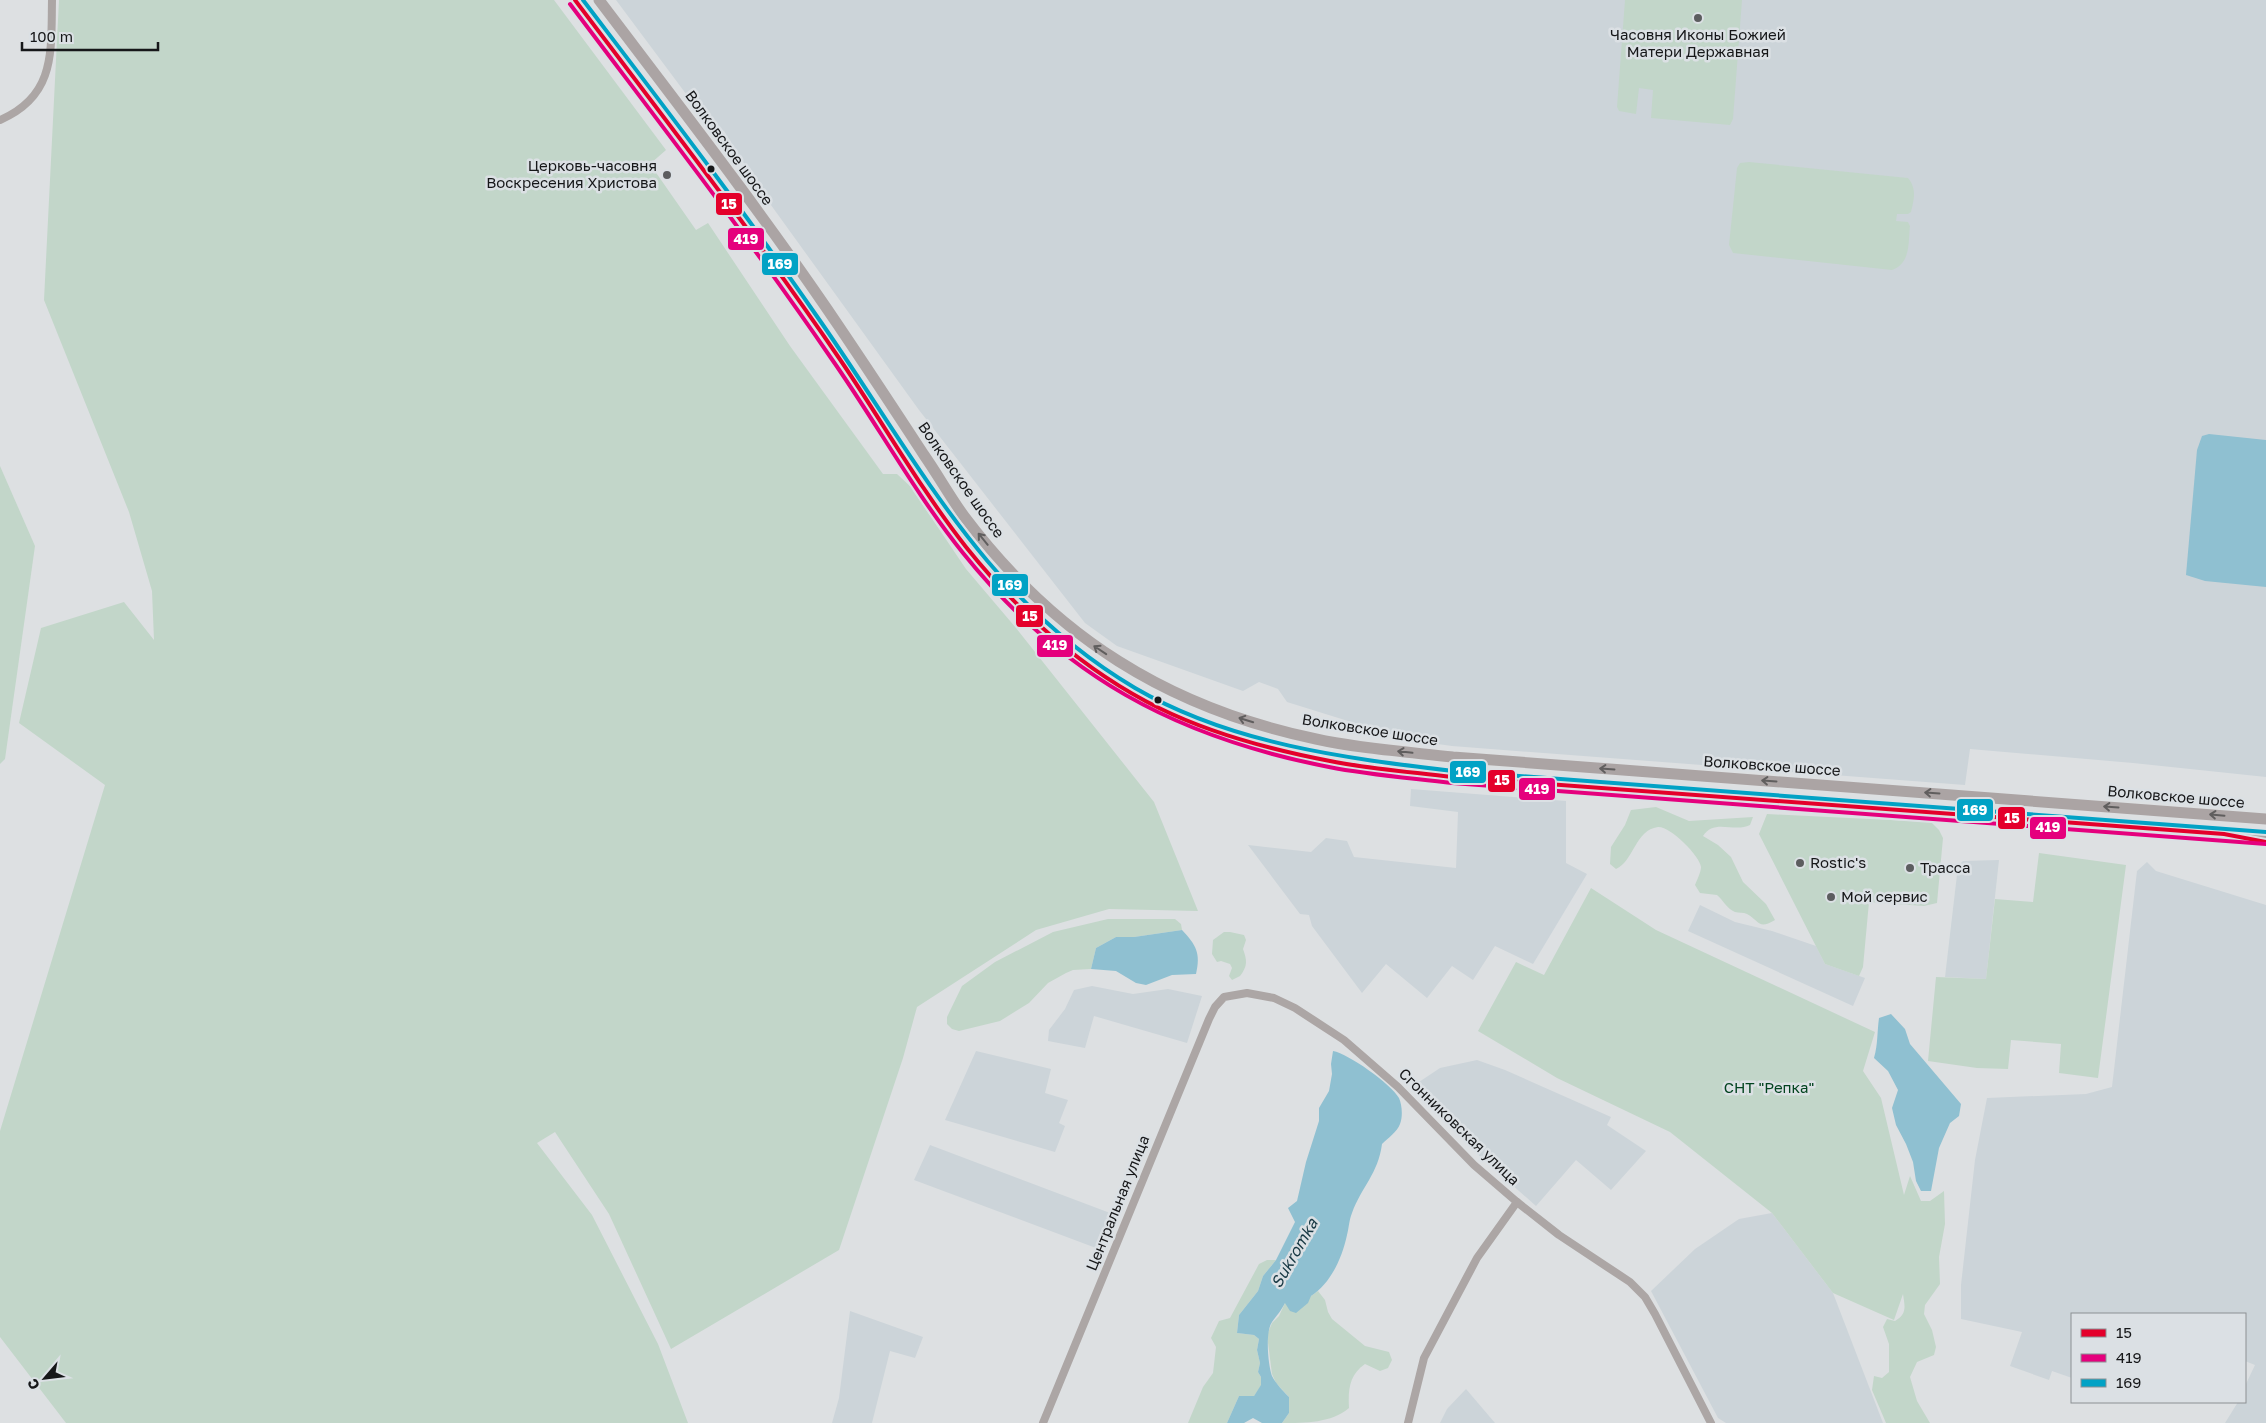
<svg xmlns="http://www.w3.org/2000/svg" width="2266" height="1423" font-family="'Golos Text',sans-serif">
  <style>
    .built { fill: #ccd4d9 }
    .green { fill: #c2d6c9 }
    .water { fill: #8fc0d1 }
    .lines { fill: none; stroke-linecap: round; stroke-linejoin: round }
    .street { stroke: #aca6a5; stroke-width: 8 }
    .secondary { stroke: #aba4a4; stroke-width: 11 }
    .bus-1-casing { stroke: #dbe0e4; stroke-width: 8 }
    .bus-2-casing { stroke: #dbe0e4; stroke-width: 8 }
    .bus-3-casing { stroke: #dbe0e4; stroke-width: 8 }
    .bus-1 { stroke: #e4002b; stroke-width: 4 }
    .bus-2 { stroke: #e5007d; stroke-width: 4 }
    .bus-3 { stroke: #01a2c5; stroke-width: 4 }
    .oneway { stroke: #605e5e }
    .poi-dot { fill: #5c5d5f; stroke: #dbe0e4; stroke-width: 2 }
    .bus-dot { fill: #161719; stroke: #dbe0e4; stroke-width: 2 }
    .labels { text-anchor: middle; stroke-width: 5; stroke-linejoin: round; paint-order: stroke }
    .poi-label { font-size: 15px; fill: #161719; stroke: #dbe0e4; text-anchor: start }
    .street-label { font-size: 15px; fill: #161719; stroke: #dbe0e4 }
    .park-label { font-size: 15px; fill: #034420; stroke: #dbe0e4 }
    .water-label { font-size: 16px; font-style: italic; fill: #173843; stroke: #dbe0e4 }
    .line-badge { stroke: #dbe0e4; stroke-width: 2 }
    .badge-label { font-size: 14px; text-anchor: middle; font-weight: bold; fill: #fff }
  </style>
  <rect width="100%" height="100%" fill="#dde0e2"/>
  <g class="built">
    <path d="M616,0h1650v777l-133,-14 -163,-14 -5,36 -513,-39 -43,-6 -122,-38 -9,-13 -19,-7 -16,9 -126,-45 -32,-23 -166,-213 -156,-216 -39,-63 -20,-13z"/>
    <path d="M1411,789l155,12v62l21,11 -54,90 -38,-18 -22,34 -21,-14 -25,32 -41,-34 -24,29 -50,-67 -3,-11 -9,-1 -52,-69 63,7 15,-14 21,3 7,16 102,11 2,-56 -48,-6z"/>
    <path d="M1999,860l-13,119 -41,-2 13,-111 5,-5z"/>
    <path d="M2147,862l9,9 110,34v518h-41l13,-21h7v-16l10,-21 -10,-4v-47h-173v64l-20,-7 -3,9 -39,-14 12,-34 -61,-13v-34l14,-125 12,-62 99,-4 26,-7 25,-216z"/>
    <path d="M1700,905l35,17 37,9 44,15 9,18 40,14 -12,28 -165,-75z"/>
    <path d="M1092,986l41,8 35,-5 34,7 -15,47 -93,-27 -9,32 -37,-7 1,-11 16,-21 9,-19z"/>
    <path d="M976,1051l75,18 -6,24 23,7 -9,23 6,3 -10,26 -110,-32z"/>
    <path d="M1477,1060l28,10 106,47 -4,8 39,26 -35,39 -35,-30 -40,46 -62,-55 -64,-63 30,-20z"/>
    <path d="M930,1145l188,71 -14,35 -190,-71z"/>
    <path d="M1772,1213l61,80 50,130h-157l-8,-5 -67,-127 44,-42 44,-30z"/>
    <path d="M850,1311l73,26 -8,21 -25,-7 -18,72h-40l7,-25z"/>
    <path d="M1466,1389l29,34h-55l7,-14z"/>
  </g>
  <g class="green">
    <path d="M59,0h495l112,150 -16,14 46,66 12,-7 82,123 93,128h14l13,12 56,83 50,59 138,174 44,109 -89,-2 -73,21 -119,77 -14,51 -64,192 -168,99 -62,-135 -54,-82 -18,11 55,72 66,129 30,79h-622l-66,-86v-206l105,-346 -86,-62 22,-95 83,-26 30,38 -2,-49 -23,-79 -85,-212z"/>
    <path d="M1625,0h117l-9,119 -3,6 -79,-7 2,-28 -14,-2 -3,26 -17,-3 -2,-4z"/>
    <path d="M1749,162l159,16c9,11 6,21 3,34l-3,2h-11l-1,7 12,1 2,4c-2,17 1,37 -18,44l-159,-17 -4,-8 8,-77 3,-5z"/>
    <path d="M0,466l35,80 -30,213 -5,5z"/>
    <path d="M1656,807l33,14 64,-4 -3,8c-16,8 -36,-7 -47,11l15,9 13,12 12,25 23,22 9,16c-17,10 -15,1 -28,-6 -4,-2 -8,-1 -12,-2 -8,-3 -12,-12 -18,-17l-17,-2 -5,-8c2,-5 6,-13 6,-18 -1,-11 -31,-41 -43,-40 -23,3 -24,34 -42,42l-6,-5 1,-17 14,-22 6,-15z"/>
    <path d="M1767,814l164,8 8,8 4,8 -6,65 -13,3 -55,-4 -6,65 -4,9 -34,-12 -66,-130z"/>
    <path d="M2039,853l87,12 -28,213 -39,-5 2,-29 -50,-4 -3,29 -31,-1 -49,-7 8,-84 50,2 9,-80 38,3z"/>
    <path d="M1591,888l65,42 219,102 -12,39 18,27 23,97 6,-19 11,25h9l14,-10 1,33 -6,33 1,27 -15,21 -1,9 8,16 4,17 -2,8 -17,7 -7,15 7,24 13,22h-44l-14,-33 2,-14 8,2 7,-6v-28l-6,-17 4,-8 8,2c12,-7 10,-14 8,-27l-9,26 -61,-27 -61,-80 -102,-81 -113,-54 -79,-47 38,-69 28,13z"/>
    <path d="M1108,919h67l6,5 1,6 -48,7h-18l-20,11 -5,21 -18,1 -7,3 -18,10 -19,20 -29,18 -41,10 -7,-2 -5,-5v-7l15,-31 33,-24 58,-30z"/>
    <path d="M1224,932h6l14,3 2,5 -3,9c4,11 5,17 -3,27l-8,4 -3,-4 3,-8 -2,-4 -9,-3 -4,1 -5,-8 1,-14z"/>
    <path d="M1267,1260h9l-13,16 -5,15 -19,24 -2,18 17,2 5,4 -2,11 3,13 -2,9 3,5v9l-7,10h-15l-12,27h-39l15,-36 10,-14 3,-26 -5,-9 8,-17 11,-3 29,-54z"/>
    <path d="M1318,1291l7,9 3,12 4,7 33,27 24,6 3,8 -4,8 -8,3 -15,-7c-16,11 -17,26 -16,44 -18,15 -43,15 -67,15l7,-10v-16l-13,-14 -4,-9 -5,-39 5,-12 7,-7 6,-13 26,-7z"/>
  </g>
  <g class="water">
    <path d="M2209,434l57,6v147l-61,-6 -19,-6 11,-125 5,-14z"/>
    <path d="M1182,930c14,15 19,23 14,44l-24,1 -26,10 -10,-2 -20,-12 -25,-2 5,-21 20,-11h18z"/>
    <path d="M1891,1014l14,15 5,15 51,60 -2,12 -9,7 -11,25 -8,43h-10l-5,-10 -3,-19 -7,-18 -10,-19 -4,-17 6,-18 -10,-19 -14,-13c4,-14 3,-26 5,-40z"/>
    <path d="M1333,1051c16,3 58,33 66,47 3,7 4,18 1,26 -3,8 -12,14 -18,20 -4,30 -20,42 -30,69 -3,7 -3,15 -5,22 -5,23 -16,48 -36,61l-3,7 -12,10 -6,-2 -5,-8c-4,8 -8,12 -13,19 -7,10 -4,43 0,54 4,8 11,15 17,21v16l-7,10h-20l-9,-5 -9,5h-17l12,-27h15l7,-11v-8l-3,-5 2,-9 -3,-13 2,-11 -5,-4 -17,-2 2,-18 19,-24 5,-15 13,-16 19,-38 -7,-14 9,-7 9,-39 13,-41v-13l10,-17 3,-17 -1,-10z"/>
  </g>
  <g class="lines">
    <g class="street">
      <path d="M0,120c56,-24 51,-69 52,-120"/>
      <path d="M1043,1423l166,-404 6,-12 9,-10 23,-4 27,5 21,10 49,32 54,47 76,78 43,37 42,33 71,47 15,15 10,17 56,109"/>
      <path d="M1408,1423l16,-65 53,-100 40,-56"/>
    </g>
    <g class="secondary">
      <path d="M575,0c89,118 180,236 264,358 49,72 92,152 151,217 51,58 125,117 197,145 40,15 82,28 124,37 46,11 94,14 141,20l814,61"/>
      <path d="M599,0c81,107 164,214 239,325 29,43 58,87 86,130 14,20 26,42 40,61 91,121 204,192 352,223 45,10 92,13 137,18l813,62"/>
    </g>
    <defs>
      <path id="bus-1" d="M575,0c89,118 180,235 264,358 43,63 80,129 127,189 52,65 118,124 193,161 53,26 113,42 171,53 40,8 81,11 122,16l772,57 42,8"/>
      <path id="bus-2" d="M570,4c88,117 178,233 261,354 45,64 83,134 132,195 99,123 212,184 366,214 40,8 82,11 123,16l814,61"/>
      <path id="bus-3" d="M583,0c79,104 159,208 233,315 98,139 166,283 319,373 96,56 209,70 318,83l813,61"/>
    </defs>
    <use href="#bus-1" class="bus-1-casing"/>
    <use href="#bus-2" class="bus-2-casing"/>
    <use href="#bus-3" class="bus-3-casing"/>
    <use href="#bus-1" class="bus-1"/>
    <use href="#bus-2" class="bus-2"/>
    <use href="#bus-3" class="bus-3"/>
  </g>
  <defs><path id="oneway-shaft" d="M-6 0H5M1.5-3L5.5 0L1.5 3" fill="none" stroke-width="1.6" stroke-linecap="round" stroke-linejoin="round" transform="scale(1.25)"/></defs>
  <g class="oneway">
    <use href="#oneway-shaft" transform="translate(983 539) rotate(-129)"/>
    <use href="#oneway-shaft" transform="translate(1100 650) rotate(-146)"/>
    <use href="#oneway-shaft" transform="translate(1246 720) rotate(-163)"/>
    <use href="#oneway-shaft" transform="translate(1405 752) rotate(-174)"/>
    <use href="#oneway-shaft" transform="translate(1607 769) rotate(-176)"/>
    <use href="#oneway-shaft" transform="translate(1769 781) rotate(-176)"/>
    <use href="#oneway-shaft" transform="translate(1932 793) rotate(-176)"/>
    <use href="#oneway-shaft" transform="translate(2111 807) rotate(-176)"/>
    <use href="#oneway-shaft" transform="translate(2217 815) rotate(-175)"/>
  </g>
  <g class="poi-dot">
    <circle cx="1698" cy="18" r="5"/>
    <circle cx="667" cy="175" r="5"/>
    <circle cx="1800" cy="863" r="5"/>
    <circle cx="1910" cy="868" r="5"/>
    <circle cx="1831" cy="897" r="5"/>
  </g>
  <g class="bus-dot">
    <circle cx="711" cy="169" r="4.5"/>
    <circle cx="1158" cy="700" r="4.5"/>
  </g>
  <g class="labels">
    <g class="poi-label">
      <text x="1698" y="40" text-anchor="middle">Часовня Иконы Божией<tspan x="1698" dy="17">Матери Державная</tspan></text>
      <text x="657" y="171" text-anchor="end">Церковь-часовня<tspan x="657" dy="17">Воскресения Христова</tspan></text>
      <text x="1810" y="868">Rostic's</text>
      <text x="1920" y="873">Трасса</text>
      <text x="1841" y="902">Мой сервис</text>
    </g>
    <g class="street-label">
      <text transform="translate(729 148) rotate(54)" y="5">Волковское шоссе</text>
      <text transform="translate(961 480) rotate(55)" y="5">Волковское шоссе</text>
      <text transform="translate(1370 730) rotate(9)" y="5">Волковское шоссе</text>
      <text transform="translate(1772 766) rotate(4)" y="5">Волковское шоссе</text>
      <text transform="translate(2176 797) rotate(5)" y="5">Волковское шоссе</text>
      <text transform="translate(1459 1127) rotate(44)" y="5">Сгонниковская улица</text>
      <text transform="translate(1118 1203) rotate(-68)" y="5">Центральная улица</text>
    </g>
    <g class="park-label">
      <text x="1769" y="1093">СНТ "Репка"</text>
    </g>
    <g class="water-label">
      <text transform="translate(1294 1253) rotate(-60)" y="6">Sukromka</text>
    </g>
  </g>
  <g class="line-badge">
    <rect x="715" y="192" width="28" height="24" rx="5" fill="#e4002b"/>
    <rect x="727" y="227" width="38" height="24" rx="5" fill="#e5007d"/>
    <rect x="761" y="252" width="38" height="24" rx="5" fill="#01a2c5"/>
    <rect x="991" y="573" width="38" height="24" rx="5" fill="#01a2c5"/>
    <rect x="1015" y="604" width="29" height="24" rx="5" fill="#e4002b"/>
    <rect x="1036" y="634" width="38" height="24" rx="5" fill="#e5007d"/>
    <rect x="1449" y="760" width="38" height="24" rx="5" fill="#01a2c5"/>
    <rect x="1487" y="769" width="29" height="24" rx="5" fill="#e4002b"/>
    <rect x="1518" y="777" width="38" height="24" rx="5" fill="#e5007d"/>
    <rect x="1956" y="798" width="38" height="24" rx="5" fill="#01a2c5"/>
    <rect x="1997" y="806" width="29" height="24" rx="5" fill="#e4002b"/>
    <rect x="2029" y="816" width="38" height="24" rx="5" fill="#e5007d"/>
  </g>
  <g class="badge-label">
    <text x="729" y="209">15</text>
    <text x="746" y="244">419</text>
    <text x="780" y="269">169</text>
    <text x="1010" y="590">169</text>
    <text x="1030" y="621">15</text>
    <text x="1055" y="650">419</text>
    <text x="1468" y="777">169</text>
    <text x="1502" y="785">15</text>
    <text x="1537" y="794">419</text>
    <text x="1975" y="815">169</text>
    <text x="2012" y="823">15</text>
    <text x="2048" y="832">419</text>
  </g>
  <rect x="2071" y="1313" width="175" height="90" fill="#dbe0e4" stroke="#8c9093"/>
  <rect x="2081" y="1329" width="25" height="8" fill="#e4002b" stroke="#8c9093"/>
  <text x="2116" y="1338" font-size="15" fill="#161719">15</text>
  <rect x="2081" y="1354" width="25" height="8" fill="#e5007d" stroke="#8c9093"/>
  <text x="2116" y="1363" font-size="15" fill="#161719">419</text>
  <rect x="2081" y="1379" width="25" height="8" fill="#01a2c5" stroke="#8c9093"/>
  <text x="2116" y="1388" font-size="15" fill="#161719">169</text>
  <g transform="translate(45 1378) rotate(242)" stroke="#dbe0e4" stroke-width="4" paint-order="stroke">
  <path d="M0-4L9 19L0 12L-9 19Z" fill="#161719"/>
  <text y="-8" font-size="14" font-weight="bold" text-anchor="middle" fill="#161719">С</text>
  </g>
  <path d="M22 42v8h136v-8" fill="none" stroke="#161719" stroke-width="2.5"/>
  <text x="30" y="42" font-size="15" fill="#161719" stroke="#dbe0e4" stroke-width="4" paint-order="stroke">100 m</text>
</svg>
